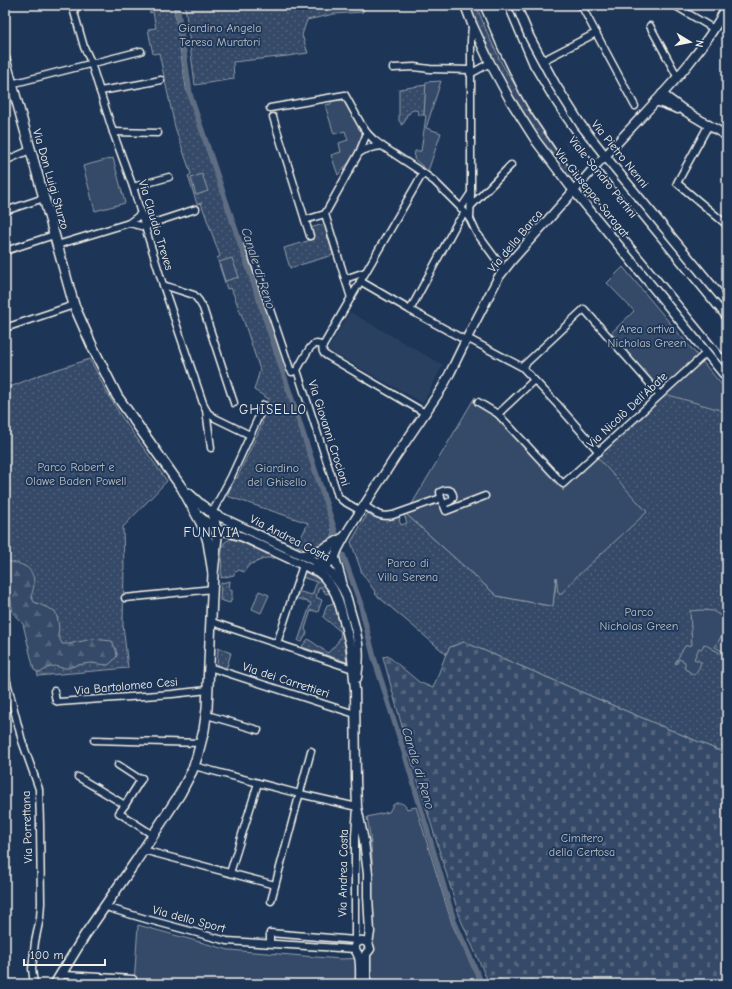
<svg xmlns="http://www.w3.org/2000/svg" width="732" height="989" font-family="'Comic Neue',sans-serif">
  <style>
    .built { fill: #2a4060 }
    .grass { fill: url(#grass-dots); stroke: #949ea8 }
    .forest { fill: url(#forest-firs); stroke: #949ea8 }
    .cemetery { fill: url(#cemetery-stones); stroke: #949ea8 }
    .garden { fill: #354a67; stroke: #949ea8 }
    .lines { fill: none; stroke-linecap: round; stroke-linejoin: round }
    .canal { stroke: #5e6d82; stroke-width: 5.5 }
    .street-casing { stroke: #f4f1e8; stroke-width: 9 }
    .secondary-casing { stroke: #f4f1e8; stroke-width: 11 }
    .primary-casing { stroke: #f4f1e8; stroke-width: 12 }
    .highway-casing { stroke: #f4f1e8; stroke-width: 14 }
    .street { stroke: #1d3557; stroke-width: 6 }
    .secondary { stroke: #1d3557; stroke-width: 8 }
    .primary { stroke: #1d3557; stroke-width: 9 }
    .highway { stroke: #1d3557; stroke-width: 11 }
    .secondary-bridge-casing { stroke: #f4f1e8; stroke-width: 11; stroke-linecap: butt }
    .secondary-bridge { stroke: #1d3557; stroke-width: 8 }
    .labels { text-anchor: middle; stroke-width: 3.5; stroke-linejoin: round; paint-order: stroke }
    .park-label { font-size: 12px; fill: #bbbfc1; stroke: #1d3557 }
    .street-label { font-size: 12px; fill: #f4f1e8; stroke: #1d3557 }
    .water-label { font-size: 13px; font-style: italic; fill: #c0c3c4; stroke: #1d3557 }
    .neighbourhood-label { font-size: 13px; letter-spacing: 1px; fill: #f4f1e8; stroke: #1d3557 }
  </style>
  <defs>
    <pattern id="grass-dots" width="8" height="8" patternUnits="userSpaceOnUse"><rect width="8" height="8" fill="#354a67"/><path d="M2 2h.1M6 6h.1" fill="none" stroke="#53657d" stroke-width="1.8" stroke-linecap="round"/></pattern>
    <pattern id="forest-firs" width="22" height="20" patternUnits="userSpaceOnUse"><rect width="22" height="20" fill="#354a67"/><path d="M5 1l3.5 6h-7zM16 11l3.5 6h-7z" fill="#53657d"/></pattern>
    <pattern id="cemetery-stones" width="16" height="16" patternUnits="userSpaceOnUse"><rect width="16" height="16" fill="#354a67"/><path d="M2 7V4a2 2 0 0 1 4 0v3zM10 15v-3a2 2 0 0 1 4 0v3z" fill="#53657d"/></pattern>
  </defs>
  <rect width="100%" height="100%" fill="#1d3557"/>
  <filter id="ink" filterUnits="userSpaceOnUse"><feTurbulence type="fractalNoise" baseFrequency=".025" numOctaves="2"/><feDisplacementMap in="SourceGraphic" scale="8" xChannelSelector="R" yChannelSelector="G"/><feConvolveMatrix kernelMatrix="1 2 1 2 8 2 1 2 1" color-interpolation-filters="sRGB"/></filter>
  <g filter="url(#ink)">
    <path class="built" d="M350,312l93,53 -20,38 -95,-53v-1z"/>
    <g class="grass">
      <path d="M149,5h25l1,9 11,74 118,350 27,87 2,11c-12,8 -20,17 -36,10l11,-23 -81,-27 8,-18h2l26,-56 -4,-1 10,-22 -15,-9 6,-20 -17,-51 -12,-31 -4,1 -10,-31 3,-2 -19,-53 -4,1 -9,-28 3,-2 -16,-47 -16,-74 -6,1 -5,-25 8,-1 -3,-16 -3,1z"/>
      <path d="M185,5h181l-3,7 -29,2 -27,6 -5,15 6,18 -20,3 -55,6 1,17 -39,6z"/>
      <path d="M467,5h9l11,27 15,32 34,55 19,29 22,28 -7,7 -13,-17 -58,-91z"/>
      <path d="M426,85l-2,30h-5l-1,-4 -3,-1c-2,0 -5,1 -6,4h-2l-2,7 -2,3 -2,1v-2l-2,-2v-32z"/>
      <path d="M324,224l9,31 -43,13 -6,-20 30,-9 -4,-11z"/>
      <path d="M90,359l16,32 15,25 46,65 -44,46 1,40 -1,58 5,43 -90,8 -12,-51 -12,-19 -9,-17v-200l37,-15z"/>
      <path d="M664,393l63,15v346l-263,-112 -14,5 -4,7 -71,-60 1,-1 -14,-20 -11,-31 17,-29c12,8 17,9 31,3l1,3 -1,1 2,5 6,-2 -3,-8 2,-1 91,82 48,9 7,1 3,-14 3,-49 6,-58z"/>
      <path d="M230,539l9,2 36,17h-9l-17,7 -5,7 -5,-2 -5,3v2l-13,3 1,-30 3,-6z"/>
      <path d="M304,572c13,5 18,9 26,21l-4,1 -5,-7h-2l-3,10 6,3 -4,12 -7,-2 -6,19 2,4 -5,9 -4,-1 13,-38 -16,-5 2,-7 15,4 5,-13 -15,-5z"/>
      <path d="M230,581l-1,9h3v8l-2,5 -10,-3 1,-17z"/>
      <path d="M334,603l10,37 3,22 -45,-15 1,-2 5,-6 20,14c5,-6 15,-14 12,-22l-17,-14 4,-12z"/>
      <path d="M218,648l13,5 -5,17 -9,-3z"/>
    </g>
    <path class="forest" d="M5,560c6,3 16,3 21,7 10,6 9,20 5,29l3,6 21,9c3,8 5,16 3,24l4,9h7l23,-5 20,2 4,9 1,6 -5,6 -4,3 -18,-2 -13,2 -9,3h-6l-7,-2 -8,2 -7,5 -6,-3 -11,-46 -10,-11 -3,-18 -5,-18z"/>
    <path class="cemetery" d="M464,642l263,112v230h-238l-29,-66 -51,-166 -26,-95 5,-1 31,26 14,6 13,-34 4,-7z"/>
    <g class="garden">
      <path d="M441,81l-15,47 15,5 -13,38 -14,-12 1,-8h6l5,-35 -2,-1 2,-33z"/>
      <path d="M343,100c4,6 18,26 19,32 3,15 -15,32 -24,43l-7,-20 10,-3 -2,-9 9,-3 -3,-9 -11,3 -9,-29 6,-1v-3z"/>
      <path d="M113,158l12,45 -30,8 -12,-45z"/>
      <path d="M202,174l6,17 -12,4 -5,-17z"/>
      <path d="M232,258l7,19 -14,4 -6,-19z"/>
      <path d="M623,267l104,124v22l-10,-4 -52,-15 -55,-60 24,-23 -27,-28z"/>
      <path d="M475,397l64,61 24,26v7l1,-6 32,-29 51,56 -70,64 -17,19c-4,-5 -2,-12 -4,-18l-3,29 -8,-1 -48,-9 -91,-82z"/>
      <path d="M259,591l10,4 -8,18 -9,-4z"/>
      <path d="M701,610l12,1 14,9v7l-12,20 12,7v3l-23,-13 -2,5 -3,-1 -5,11 7,3 -2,6 -5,7 -10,-7 1,-3v-3l-6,-3 -3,5 -1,-1 10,-17 7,-1 -2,-34z"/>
      <path d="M396,803c5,-1 9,1 11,6l9,-2 36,117 28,60h-346l4,-59 91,25 112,9 28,-1c3,-47 7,-95 -2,-141l22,-5 4,-7z"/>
    </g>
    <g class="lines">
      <g class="canal">
        <path d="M177,5l13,89 2,7 63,186 81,247"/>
        <path d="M343,555l17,47 14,56 32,100 48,163 28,63"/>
      </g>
      <defs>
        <g id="street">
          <path d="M72,5l12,42 6,13 23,72 20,55 8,27 22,71 41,121 4,7 7,5 35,17"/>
          <path d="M581,5l54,101"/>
          <path d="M674,5l40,24"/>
          <path d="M73,8l12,-3"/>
          <path d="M721,17l6,3"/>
          <path d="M650,26l27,50"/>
          <path d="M542,61l54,-28"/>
          <path d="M393,68l21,-1 16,2 41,1"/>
          <path d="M470,74l20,-11"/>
          <path d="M11,84l130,-33"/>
          <path d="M100,91l35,-6 26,-5"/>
          <path d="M270,108l75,-13 16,29 6,9 7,7 8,6 41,27 11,8 27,27 9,11 6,13 28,38"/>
          <path d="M273,117l37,119"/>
          <path d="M708,126l-31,57 50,42"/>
          <path d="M113,132l45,1"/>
          <path d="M359,153c7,-5 14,-6 23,-7"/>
          <path d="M5,161l25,-11"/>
          <path d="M423,173l-100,173c-2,6 1,8 6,11l96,56"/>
          <path d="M133,187l36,-10"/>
          <path d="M471,206l40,-41"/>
          <path d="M461,208l10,-15"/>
          <path d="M5,211l39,-13"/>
          <path d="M470,219l1,-26v-152l1,-16"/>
          <path d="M305,220l20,-6"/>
          <path d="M129,223l12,-9 4,5 8,4"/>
          <path d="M248,244l42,125 2,3 5,-2"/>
          <path d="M57,245l72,-22 16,4 8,-4 43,-14"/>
          <path d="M5,251l49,-16"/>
          <path d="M345,279l20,-7"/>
          <path d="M360,281l50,29 55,30"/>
          <path d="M163,285l31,10 5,6 4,7 31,95"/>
          <path d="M351,298l-26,-84 34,-61 8,-20"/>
          <path d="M410,310l47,-87 8,-10"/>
          <path d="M5,328l69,-23"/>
          <path d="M467,338l55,29 35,37 42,48"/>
          <path d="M522,367l62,-58 76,86"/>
          <path d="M297,370l41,126 5,5 18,10"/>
          <path d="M297,370c3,-5 12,-23 16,-25 4,-2 7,-1 10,1"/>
          <path d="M534,380l-36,34 65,70 143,-131"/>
          <path d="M478,402l20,12"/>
          <path d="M206,410l5,38"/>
          <path d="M441,498l-1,-6c4,-2 7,-3 11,-1 6,8 -1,11 -8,13"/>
          <path d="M364,505c12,8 15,13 29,10l48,-17 5,13 39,-15"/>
          <path d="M212,513l19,-36 33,-72"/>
          <path d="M125,598l88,-9"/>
          <path d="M212,622l141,47"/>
          <path d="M277,643l26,-78"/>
          <path d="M209,667l146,47"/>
          <path d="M5,674l17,67 17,48 1,36 1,78 -1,15 -5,24 -3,27 2,15"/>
          <path d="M54,691l2,10 3,1 113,-8 36,-4"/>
          <path d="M207,715l51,15"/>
          <path d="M94,740l107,3"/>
          <path d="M118,765l23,15"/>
          <path d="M194,766l106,28 57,13 -2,29v104"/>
          <path d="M78,777l47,28 -6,8 34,22"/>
          <path d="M125,805l17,-27"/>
          <path d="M143,850l132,35"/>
          <path d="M230,873l28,-90"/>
          <path d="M271,901l40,-150"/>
          <path d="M105,906l7,3 34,10 81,22 128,8"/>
          <path d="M270,943v-10l85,7 2,3"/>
          <path d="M61,972l4,3 68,4"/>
        </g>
        <g id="secondary">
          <path d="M465,5l7,19 18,39 20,37 26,41 34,45 157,192"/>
          <path d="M516,5l14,33 25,46 26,41 33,42 113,137"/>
          <path d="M662,94l23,17 42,25"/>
          <path d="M656,101l22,8"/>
          <path d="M602,160c43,-50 95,-95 125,-154"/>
          <path d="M212,513l111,52c8,8 15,15 20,24 4,7 5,14 7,21 8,26 11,41 7,68"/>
          <path d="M198,515l17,14 16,4 12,4 75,35 6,5 9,12 3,6 4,11 11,42 4,42 1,89 1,28 7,34 4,33v22l2,36 -2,11 2,6 -4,5v30"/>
          <path d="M303,555c14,-2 28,-10 41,-18"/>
          <path d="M335,558l7,24"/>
          <path d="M311,569c7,-1 15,-3 21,-8 3,-3 4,-8 6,-12 3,-6 7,-13 11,-20l45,-70 48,-71 8,-15 17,-35 31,-60 14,-18 67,-75"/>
          <path d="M323,569v-13l8,-10"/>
          <path d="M360,984c0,-7 1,-24 -2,-29 -1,-4 -4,-4 -3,-9 2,-7 9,-6 13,-3"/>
        </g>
        <g id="primary">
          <path d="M5,59l69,246 19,43 24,48 65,92 18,33 5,10 3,11 5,31"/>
          <path d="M55,984l30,-49 51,-74 44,-67 12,-23 5,-14 7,-27 3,-21 6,-136 4,-36 -2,-13 -3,-11 -12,-9 -12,-11"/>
        </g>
        <g id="highway">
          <path d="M486,5l18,42 21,43 9,16 29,43 164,200"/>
          <path d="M497,5l27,64 19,32 13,20 29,40 142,173"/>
        </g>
      </defs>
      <use href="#street" class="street-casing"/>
      <use href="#secondary" class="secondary-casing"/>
      <use href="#primary" class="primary-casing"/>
      <use href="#highway" class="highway-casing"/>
      <use href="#street" class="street"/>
      <use href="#secondary" class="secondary"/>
      <use href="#primary" class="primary"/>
      <use href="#highway" class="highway"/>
      <defs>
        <path id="secondary-bridge" d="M579,185l20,-23"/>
      </defs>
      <use href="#secondary-bridge" class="secondary-bridge-casing"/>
      <use href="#secondary-bridge" class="secondary-bridge"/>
    </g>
  </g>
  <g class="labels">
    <g class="park-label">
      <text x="220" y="32">Giardino Angela<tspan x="220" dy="14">Teresa Muratori</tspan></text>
      <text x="647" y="333">Area ortiva<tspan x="647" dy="14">Nicholas Green</tspan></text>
      <text x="76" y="471">Parco Robert e<tspan x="76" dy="14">Olawe Baden Powell</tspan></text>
      <text x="277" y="472">Giardino<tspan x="277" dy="14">del Ghisello</tspan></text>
      <text x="408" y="567">Parco di<tspan x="408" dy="14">Villa Serena</tspan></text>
      <text x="639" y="616">Parco<tspan x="639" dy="14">Nicholas Green</tspan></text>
      <text x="582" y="842">Cimitero<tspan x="582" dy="14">della Certosa</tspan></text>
    </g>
    <g class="street-label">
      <text transform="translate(620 154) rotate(51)" y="4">Via Pietro Nenni</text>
      <text transform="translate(603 177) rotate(51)" y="4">Viale Sandro Pertini</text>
      <text transform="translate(51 179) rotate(74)" y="4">Via Don Luigi Sturzo</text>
      <text transform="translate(592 193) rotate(51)" y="4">Via Giuseppe Saragat</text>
      <text transform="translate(156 225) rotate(73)" y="4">Via Claudio Treves</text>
      <text transform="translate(515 241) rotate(-50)" y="4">Via della Barca</text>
      <text transform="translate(627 410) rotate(-43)" y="4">Via Nicolò Dell'Abate</text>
      <text transform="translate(329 433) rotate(72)" y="4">Via Giovanni Crocioni</text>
      <text transform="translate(290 538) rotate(27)" y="4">Via Andrea Costa</text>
      <text transform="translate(286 680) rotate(18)" y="4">Via dei Carrettieri</text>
      <text transform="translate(126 686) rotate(-5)" y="4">Via Bartolomeo Cesi</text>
      <text transform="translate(27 827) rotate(-92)" y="4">Via Porrettana</text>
      <text transform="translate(343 873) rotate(-89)" y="4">Via Andrea Costa</text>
      <text transform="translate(189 919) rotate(15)" y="4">Via dello Sport</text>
    </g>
    <g class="water-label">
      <text transform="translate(259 268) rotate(72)" y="5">Canale di Reno</text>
      <text transform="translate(419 768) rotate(73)" y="5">Canale di Reno</text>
    </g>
    <g class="neighbourhood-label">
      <text x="273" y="414">GHISELLO</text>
      <text x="212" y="537">FUNIVIA</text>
    </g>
  </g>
  <rect width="732" height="989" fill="none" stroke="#1d3557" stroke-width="20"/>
  <rect x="10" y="10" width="712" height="969" fill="none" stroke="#f4f1e8" stroke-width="1.5" filter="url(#ink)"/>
  <g transform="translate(690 42) rotate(100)" stroke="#1d3557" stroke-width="3" paint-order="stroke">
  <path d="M0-3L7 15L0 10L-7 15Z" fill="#f4f1e8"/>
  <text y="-6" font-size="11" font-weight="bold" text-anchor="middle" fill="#f4f1e8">N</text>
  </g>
  <path d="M24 959v6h81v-6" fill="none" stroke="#f4f1e8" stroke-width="2"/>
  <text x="30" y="959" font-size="12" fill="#f4f1e8" stroke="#1d3557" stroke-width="3" paint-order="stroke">100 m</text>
</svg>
